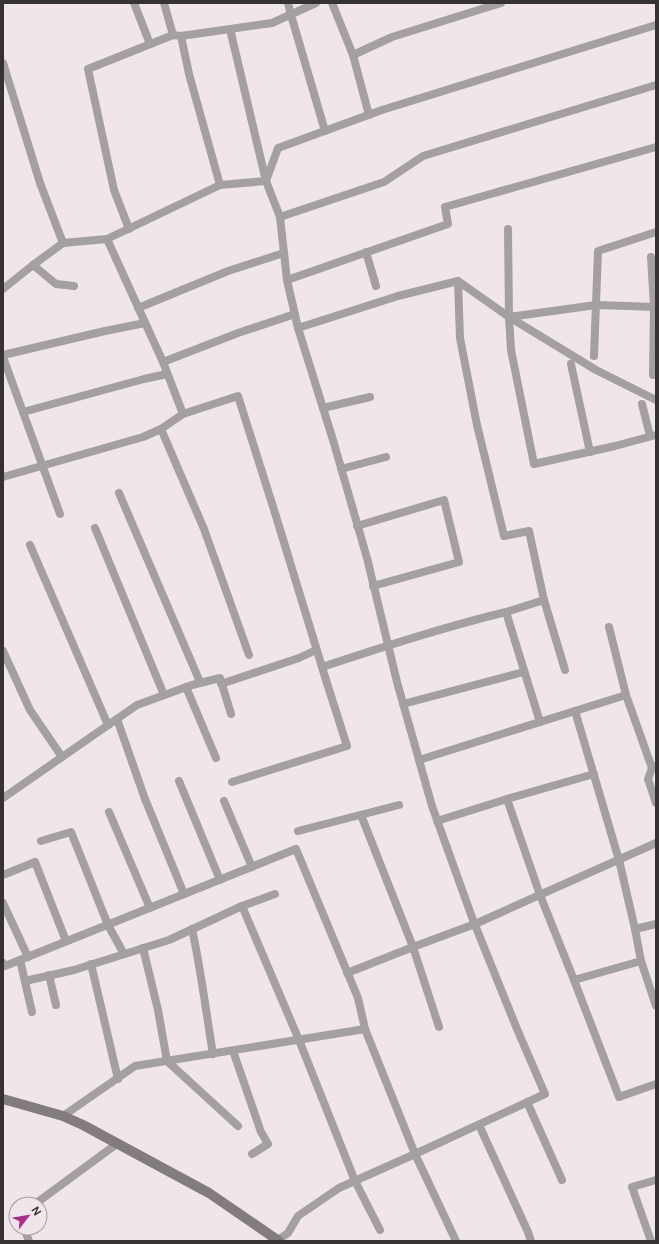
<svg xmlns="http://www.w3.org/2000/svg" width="659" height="1244" font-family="'DM Sans',sans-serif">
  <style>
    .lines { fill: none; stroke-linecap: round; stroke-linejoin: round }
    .street { stroke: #a49fa2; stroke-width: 8 }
    .secondary { stroke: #827b7f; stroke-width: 10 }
  </style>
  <rect width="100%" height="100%" fill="#f1e5ec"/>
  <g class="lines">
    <g class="street">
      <path d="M134,3l16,41"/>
      <path d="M288,3l3,12 34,116"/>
      <path d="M332,3l21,52"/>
      <path d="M230,29l36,152 12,-33 104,-38 274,-85"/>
      <path d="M181,36l91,-13 44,-20"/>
      <path d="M3,63l37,120 23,60 -30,22 -30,24"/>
      <path d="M369,115l-16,-60 39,-18 109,-34"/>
      <path d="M220,185l46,-4 14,36 7,63 11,48 35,112 34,118 30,124 35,124 41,114 44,109 28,65 -130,60 -76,34 -41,28 -10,17 -10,7"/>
      <path d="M280,217l104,-35 39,-26 233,-71"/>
      <path d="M129,229l-15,-39 -26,-121 85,-34"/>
      <path d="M508,229l1,88 2,33 23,114 81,-18 41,-11"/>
      <path d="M107,239l113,-54 -31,-111 -8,-38 -8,-1 -9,-32"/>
      <path d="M366,252l10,34"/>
      <path d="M651,257l3,50 -1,68"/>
      <path d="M33,265l23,19 18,2"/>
      <path d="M287,280l161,-56 -3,-17 211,-60"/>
      <path d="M138,308l90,-37 56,-18"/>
      <path d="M509,317l87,53 60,30"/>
      <path d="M298,328l100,-32 60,-15"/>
      <path d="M3,355l102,-24 40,-8"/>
      <path d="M594,356l4,-105 58,-19"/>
      <path d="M3,357l57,157"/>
      <path d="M163,362l75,-29 57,-19"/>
      <path d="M571,364l19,88"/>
      <path d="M642,404l8,32"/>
      <path d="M323,408l47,-11"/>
      <path d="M23,412l121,-33 23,-5"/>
      <path d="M183,414l55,-18 37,117 51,167 21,66 -115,36"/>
      <path d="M161,429l43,100 45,126"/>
      <path d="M341,469l45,-12"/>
      <path d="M3,477l140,-40 18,-8 22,-15 -20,-52 -56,-123 -44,4"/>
      <path d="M119,493l81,189"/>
      <path d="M357,526l87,-26 15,62 -86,24"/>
      <path d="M95,528l69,167"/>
      <path d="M30,545l78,180"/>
      <path d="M544,600l21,70"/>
      <path d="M609,627l17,68"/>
      <path d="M3,651l27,59 32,47"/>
      <path d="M322,667c61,-20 122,-40 184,-55"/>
      <path d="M221,684l78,-26 17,-8"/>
      <path d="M186,687l30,71"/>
      <path d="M403,704l121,-32"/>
      <path d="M575,711l44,149 16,69"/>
      <path d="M117,719l28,80 39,95"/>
      <path d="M540,722l-34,-110 38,-12 -15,-69 -25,5 -27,-111 -17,-87 -2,-57 51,36 87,-12 60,2"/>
      <path d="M419,760l207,-65 26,73 4,-2"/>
      <path d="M652,768l-4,11 8,24"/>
      <path d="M179,781l41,99"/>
      <path d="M3,798l134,-93 55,-20 28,-7 11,36"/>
      <path d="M507,799l87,-25"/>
      <path d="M224,801l28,66"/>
      <path d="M109,812l41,96"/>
      <path d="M361,815l52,132 62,-23 181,-81"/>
      <path d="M437,821l70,-22 33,96 34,85 67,-19 -6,-32 21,-5"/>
      <path d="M298,831l101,-26"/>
      <path d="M41,841l30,-9 37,93 16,29"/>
      <path d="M3,875l32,-13 31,79"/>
      <path d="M3,903l25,54"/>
      <path d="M242,906l57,134 56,141 25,49"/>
      <path d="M192,929c9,41 14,83 21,125"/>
      <path d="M143,948l15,62 9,51 71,65"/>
      <path d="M20,960l12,52"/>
      <path d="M641,961l15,45"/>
      <path d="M3,963l2,3 291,-117 62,149 7,31 -230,37 -72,50"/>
      <path d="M91,964l27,115"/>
      <path d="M347,973l66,-26 26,80"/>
      <path d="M49,975l7,30"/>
      <path d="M574,980l45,117 37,-13"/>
      <path d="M25,981l49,-11 95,-30 73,-34 33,-12"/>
      <path d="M365,1029l50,125 41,87"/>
      <path d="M233,1051l28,81 7,12 -16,10"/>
      <path d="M527,1102l35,78"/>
      <path d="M479,1125l49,107 3,9"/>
      <path d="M35,1204l83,-61"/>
      <path d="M24,1228l5,13"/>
      <path d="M651,1241l-19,-54 24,-7"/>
    </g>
    <path class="secondary" d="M3,1099l60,17 20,9 126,68 70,48"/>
  </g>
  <rect width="659" height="1244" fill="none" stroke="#363134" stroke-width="8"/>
  <g transform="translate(28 1216) rotate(59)"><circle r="19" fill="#f1e5ec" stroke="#a69da2"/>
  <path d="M0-3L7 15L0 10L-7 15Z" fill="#a82f85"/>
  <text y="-6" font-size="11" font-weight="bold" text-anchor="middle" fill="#363134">N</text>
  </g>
</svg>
